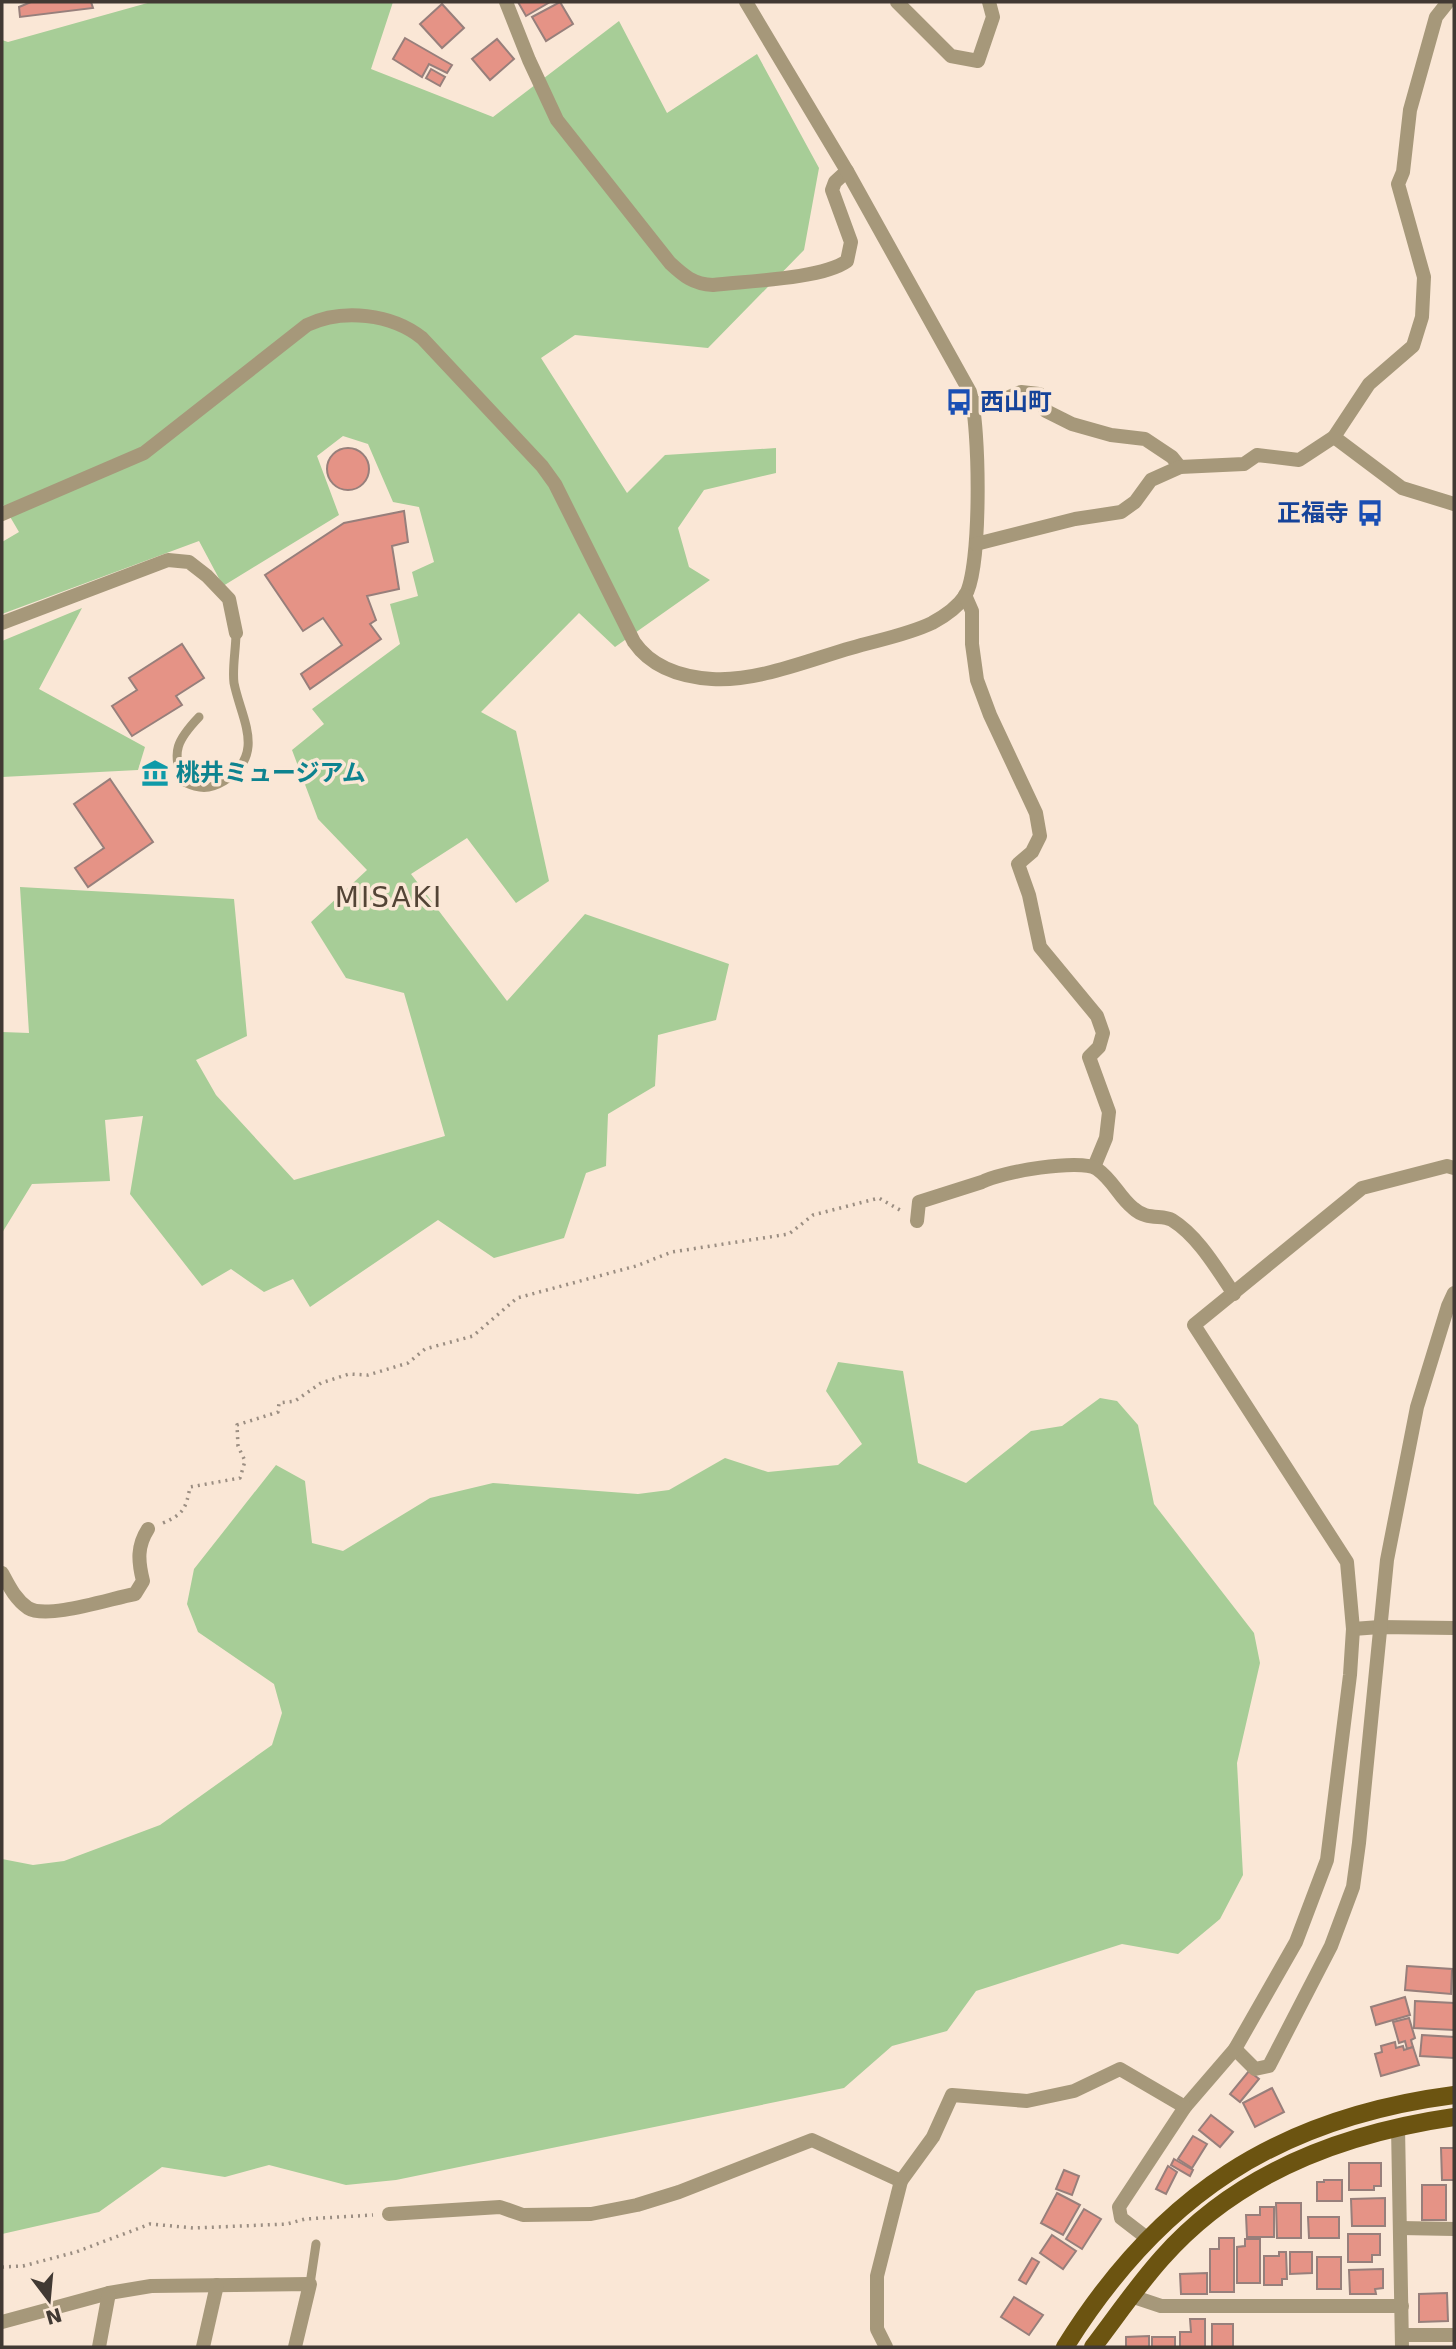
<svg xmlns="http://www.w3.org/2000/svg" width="1456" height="2349" font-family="'DejaVu Sans','Noto Sans JP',sans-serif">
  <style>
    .green { fill: #a7cd97 }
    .building { fill: #e59386; stroke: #977f7b; stroke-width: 2 }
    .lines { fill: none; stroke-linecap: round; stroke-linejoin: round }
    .path { stroke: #9b8e82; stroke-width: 3.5; stroke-dasharray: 2 5; stroke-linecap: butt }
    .lane { stroke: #a6987a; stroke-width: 9 }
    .street { stroke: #a6987a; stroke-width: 14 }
    .primary { stroke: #6c5411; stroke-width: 18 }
    .labels { text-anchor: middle; stroke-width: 7; stroke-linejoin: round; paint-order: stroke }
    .transit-label { font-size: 24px; font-weight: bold; fill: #164399; stroke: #fae7d6; text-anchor: start }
    .culture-label { font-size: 24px; font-weight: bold; fill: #0d838f; stroke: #fae7d6; text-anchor: start }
    .quarter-label { font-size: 28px; letter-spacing: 2px; fill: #534436; stroke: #fae7d6 }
  </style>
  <rect width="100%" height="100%" fill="#fae7d6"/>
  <g class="green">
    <path d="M151,2h242l-22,67 122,48 126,-96 48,92 90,-59 62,114 -15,82 -96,98 -133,-13 -34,23 86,135 38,-38 111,-7v25l-72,17 -26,38 11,39 21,13 -95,67 -36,-34 -98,99 35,19 33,150 -33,22 -49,-65 -56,36 96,127 78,-87 144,50 -13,56 -58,15 -3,51 -47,28 -2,52 -20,7 -22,65 -70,20 -56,-38 -128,87 -17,-28 -29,13 -33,-23 -29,17 -72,-92 13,-78 -38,4 5,61 -78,3 -30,49v-201l27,1 -9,-146 214,12 13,137 -51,24 20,35 78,85 151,-44 -41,-143 -58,-15 -35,-56 56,-52 -49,-51 -26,-69 32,-26 -12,-15 88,-65 -10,-40 28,-8 -6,-24 22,-10 -15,-55 -26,-5 -25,-58 -25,-8 -26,20 22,59 -116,71 -24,-45 -197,73v-72l17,-10 -17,-29v-463l6,2z"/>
    <path d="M82,608l-43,81 106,58 -7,23 -136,7v-136z"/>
    <path d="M838,1362l65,9 15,92 48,20 65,-52 31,-5 38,-28 17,3 21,24 16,79 100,129 6,30 -23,100 6,112 -23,44 -42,35 -56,-10 -146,47 -29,40 -55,15 -48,42 -448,92 -50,5 -77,-20 -44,12 -63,-10 -63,45 -97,22v-375l31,6 31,-4 96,-36 112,-80 10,-32 -8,-29 -76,-52 -11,-28 7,-35 82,-104 29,16 7,62 31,8 87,-53 63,-15 145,11 31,-4 56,-32 43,14 70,-7 24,-21 -36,-53z"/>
  </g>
  <g class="building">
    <path d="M31,2h60l2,6 -73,9 -1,-10z"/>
    <path d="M518,2h32l-24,14z"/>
    <path d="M560,2l13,22 -27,17 -14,-24z"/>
    <path d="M442,4l22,24 -22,20 -22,-24z"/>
    <path d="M405,38l47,27 -5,8 -18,-9 -7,13 -29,-18z"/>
    <path d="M497,39l17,20 -24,21 -18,-21z"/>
    <path d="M431,69l14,8 -5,9 -14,-8z"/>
    <circle cx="348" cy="469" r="21"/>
    <path d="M404,511l4,31 -16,4 7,43 -32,7 9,24 -6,4 11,15 -71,50 -9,-15 41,-29 -19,-27 -20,13 -38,-56 79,-52z"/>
    <path d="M182,644l22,34 -28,18 6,9 -50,31 -20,-30 25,-16 -8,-12z"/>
    <path d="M110,779l43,63 -65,45 -13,-19 29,-20 -30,-44z"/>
    <path d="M1407,1966l45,3 -1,25 -46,-4z"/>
    <path d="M1405,1997l5,18 -34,10 -5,-18z"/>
    <path d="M1415,2001l39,2v27l-40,-2z"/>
    <path d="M1409,2018l6,20 -4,2 2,7 -6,2 -2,-8 -6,2 -6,-21z"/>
    <path d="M1422,2035l32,2v21l-34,-2z"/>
    <path d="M1395,2042l1,6 7,-2 1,4 9,-3 6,18 -38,11 -6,-22 7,-2 -1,-6z"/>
    <path d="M1249,2071l10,8 -19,23 -10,-8z"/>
    <path d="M1272,2088l12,24 -29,15 -12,-24z"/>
    <path d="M1211,2115l22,17 -13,15 -21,-17z"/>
    <path d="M1193,2136l14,8 -15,24 -14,-9z"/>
    <path d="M1441,2148h13v32h-12z"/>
    <path d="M1174,2159l19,11 -3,6 -19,-11z"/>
    <path d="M1349,2163h32v23h-7v4h-25z"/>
    <path d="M1168,2166l9,6 -11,22 -10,-5z"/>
    <path d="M1064,2170l15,6 -7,19 -16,-6z"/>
    <path d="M1324,2180h18v21h-25v-19h7z"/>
    <rect x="1422" y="2185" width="24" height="35"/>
    <path d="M1057,2193l23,12 -17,30 -22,-12z"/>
    <path d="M1385,2198v28h-33l-1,-27z"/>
    <path d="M1276,2203h25v35h-24z"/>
    <path d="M1260,2207h14v30h-27l-1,-22h14z"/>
    <path d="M1084,2209l17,10 -19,30 -16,-10z"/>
    <path d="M1308,2217h31v21h-30z"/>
    <path d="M1348,2234h32v21h-8v7h-24z"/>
    <path d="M1052,2235l24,16 -13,18 -23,-16z"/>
    <path d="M1219,2238h15v54h-24v-43h9z"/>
    <path d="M1245,2239h15v44h-23v-36l8,-1z"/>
    <path d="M1279,2252h7l1,27h-5v6h-18v-29h15z"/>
    <path d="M1290,2252h22v21l-22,1z"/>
    <rect x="1317" y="2257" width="24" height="32"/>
    <path d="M1032,2258l7,4 -13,22 -7,-4z"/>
    <path d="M1383,2269v19l-8,1 1,5h-26l-1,-24z"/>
    <path d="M1207,2273v21h-26l-1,-20z"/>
    <path d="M1447,2293l1,28 -29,1v-28z"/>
    <path d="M1014,2297l29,18 -14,20 -28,-18z"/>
    <path d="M1190,2319h15v28h-25v-15h11z"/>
    <rect x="1212" y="2324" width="21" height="23"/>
    <path d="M1149,2336v11h-23v-10z"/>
    <rect x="1152" y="2337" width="23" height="10"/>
  </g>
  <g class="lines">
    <g class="path">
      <path d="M163,1523c21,-9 23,-15 27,-36l50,-9 5,-17 -7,-15 -1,-21 41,-13 1,-9 16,-2 26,-18 28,-9 19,1 40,-12 17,-14 48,-13 44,-38 119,-32 36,-14 117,-18 24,-19 66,-17 21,12"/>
      <path d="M2,2267l21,-1 53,-14 74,-28 44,4 93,-4 18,-5 68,-4"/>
    </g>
    <g class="lane">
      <path d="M199,717c-21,22 -29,35 -15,65 15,7 25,8 40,-1 43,-27 17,-62 10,-98 -2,-15 2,-34 2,-50"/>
      <path d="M310,2284l6,-40"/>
    </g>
    <g class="street">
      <path d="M506,2l23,58 28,60 113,143c14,13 23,21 43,22 34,-4 109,-6 134,-24l4,-19 -19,-52 3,-8 12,-11"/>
      <path d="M897,2l54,54 27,5 15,-44 -4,-15"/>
      <path d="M973,403h22l26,-11 18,2 7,17 26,13 39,11 34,4 27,18 8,10"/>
      <path d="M1334,437l68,51 52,16"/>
      <path d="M2,514l142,-61 163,-128c36,-17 85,-11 115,13l120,128 13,18 79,158c18,26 48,35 78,37 44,3 97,-19 139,-31 27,-8 56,-13 81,-25 13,-7 25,-15 33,-27 17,-27 15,-171 5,-204l-123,-221 -101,-169"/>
      <path d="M976,544l99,-25 46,-7 14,-10 16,-22 29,-13 64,-3 13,-9 42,5 35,-23 35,-53 44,-38 9,-29 2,-40 -26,-93 5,-12 7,-62 26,-93 12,-15"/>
      <path d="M965,595l7,16v33l5,36 13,35 46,98 4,23 -8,16 -14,12 11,31 11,52 57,69 6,17 -4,14 -10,10 20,55 -3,26 -12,29"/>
      <path d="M2,623l166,-63 21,2 18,14 22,23 7,34"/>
      <path d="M917,1221l2,-19 63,-20c18,-10 99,-24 115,-13 16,11 22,28 36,39 14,13 29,6 39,12 26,16 45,49 62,74"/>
      <path d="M2,1573c7,13 13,26 26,35 19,12 84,-10 107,-14l8,-13c-5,-20 -6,-35 5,-52"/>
      <path d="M1353,1629l27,-2 74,1"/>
      <path d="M1235,2049l20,20 14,-3 62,-120 22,-59 6,-44 28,-283 30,-153 31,-101 6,-13"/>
      <path d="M1398,2127l4,220"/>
      <path d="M389,2214l111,-7 23,8 68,-1 46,-9 42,-13 133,-52 89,41"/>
      <path d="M1401,2228l53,1"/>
      <path d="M1147,2238l-26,-20 -2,-11 66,-100 50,-58 61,-107 31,-82 23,-185 3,-46 -6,-67 -153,-237 168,-137 85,-22 7,2"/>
      <path d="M1131,2296l30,10h241"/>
      <path d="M2,2322l107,-29 42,-7 159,-2 -15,63"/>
      <path d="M1402,2335h52"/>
      <path d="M99,2347l10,-54"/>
      <path d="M203,2347l14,-62"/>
      <path d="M886,2347l-9,-18v-53l24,-95 32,-44 19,-42 75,6 47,-10 46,-22 65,38"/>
    </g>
    <g class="primary">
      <path d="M1065,2347c94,-151 212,-229 389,-252"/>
      <path d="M1093,2347c23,-30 44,-61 69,-89 75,-85 182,-125 292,-141"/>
    </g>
  </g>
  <defs>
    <symbol id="bus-bare" viewBox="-9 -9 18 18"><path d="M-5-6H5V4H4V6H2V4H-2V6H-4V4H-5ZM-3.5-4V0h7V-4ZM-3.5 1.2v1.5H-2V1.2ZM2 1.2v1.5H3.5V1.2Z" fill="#1a4fb4" stroke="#fae7d6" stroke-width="2.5" paint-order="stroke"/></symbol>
    <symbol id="museum-bare" viewBox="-9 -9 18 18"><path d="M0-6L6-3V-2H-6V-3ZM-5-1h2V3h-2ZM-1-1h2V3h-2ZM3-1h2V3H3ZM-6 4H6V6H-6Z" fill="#0f9aa8" stroke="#fae7d6" stroke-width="2.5" paint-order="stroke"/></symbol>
  </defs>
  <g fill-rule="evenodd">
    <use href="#bus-bare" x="940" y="383" width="38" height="38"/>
    <use href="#bus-bare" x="1351" y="494" width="38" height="38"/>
    <use href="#museum-bare" x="136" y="754" width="38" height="38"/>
  </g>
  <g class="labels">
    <g class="transit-label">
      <text x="980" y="410">西山町</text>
      <text x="1349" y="521" text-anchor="end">正福寺</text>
    </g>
    <g class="culture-label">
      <text x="176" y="781">桃井ミュージアム</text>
    </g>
    <g class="quarter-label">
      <text x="389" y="907">MISAKI</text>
    </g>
  </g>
  <rect width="1456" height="2349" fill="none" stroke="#413933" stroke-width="7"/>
  <g transform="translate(49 2300) rotate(164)" stroke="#fae7d6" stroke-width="5" paint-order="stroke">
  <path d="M0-5L12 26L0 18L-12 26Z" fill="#413933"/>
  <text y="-10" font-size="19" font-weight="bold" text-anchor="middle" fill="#413933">N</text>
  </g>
</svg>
